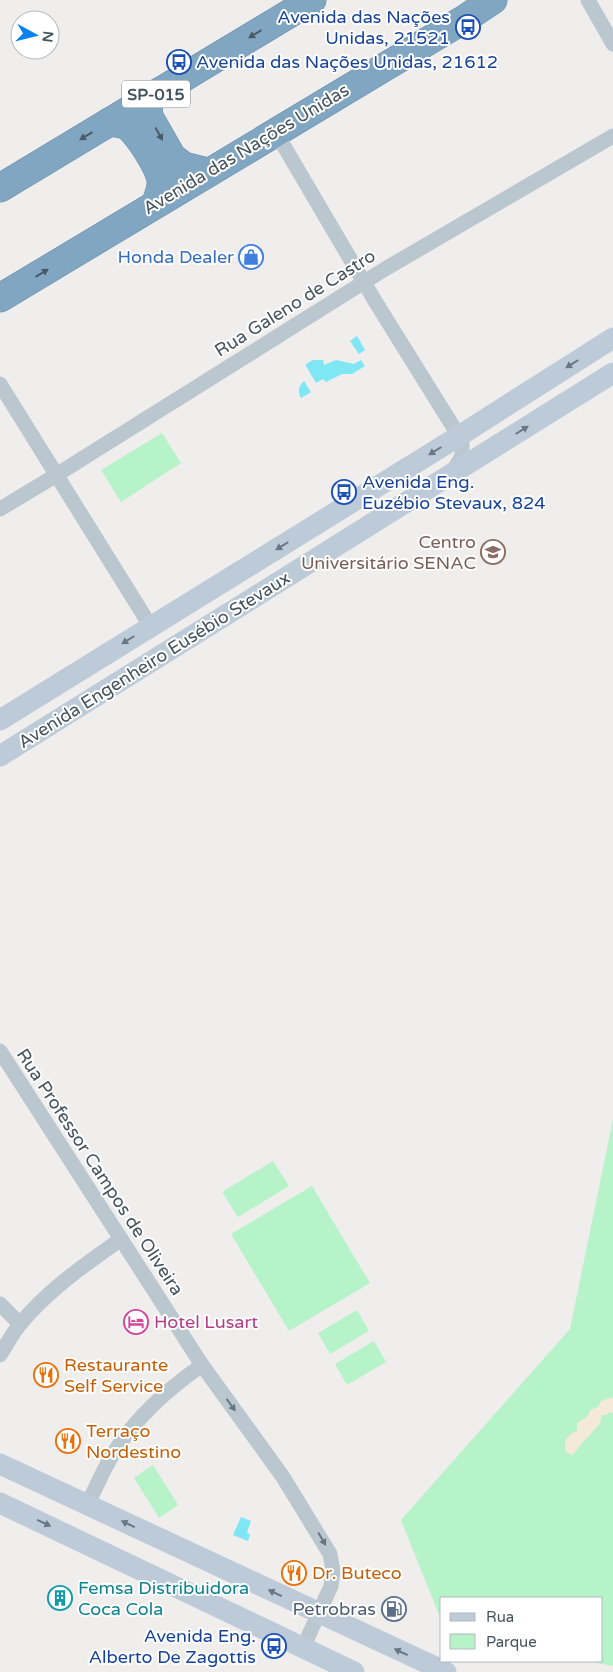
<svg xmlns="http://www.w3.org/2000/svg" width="613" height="1672" font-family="'Varela Round',sans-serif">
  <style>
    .green { fill: #b6f3c8 }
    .sand { fill: #f4eadc }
    .water { fill: #7fe6f4 }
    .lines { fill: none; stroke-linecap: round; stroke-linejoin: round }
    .highway-casing { stroke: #6b91ad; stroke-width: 29 }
    .street { stroke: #bac7ce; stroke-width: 15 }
    .secondary { stroke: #bccbd7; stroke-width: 21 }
    .highway { stroke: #80a6c2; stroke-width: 28 }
    .oneway { fill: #4a5b67 }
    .oneway2 { fill: #687782 }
    .oneway3 { fill: #67767f }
    .labels { text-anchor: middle; stroke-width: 4; stroke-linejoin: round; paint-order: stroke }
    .shield { fill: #fff; stroke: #7c878e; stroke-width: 1 }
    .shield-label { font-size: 16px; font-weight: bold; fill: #44535d }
    .transit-label { font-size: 18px; fill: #164399; stroke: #fff; text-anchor: end }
    .street-label { font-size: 18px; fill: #44535d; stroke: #fff }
    .shop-label { font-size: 18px; fill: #366cbe; stroke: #fff; text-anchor: end }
    .education-label { font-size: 18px; fill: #785e54; stroke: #fff; text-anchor: end }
    .hotel-label { font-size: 18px; fill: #b23c85; stroke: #fff; text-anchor: start }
    .food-label { font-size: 18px; fill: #c56008; stroke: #fff; text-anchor: start }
    .culture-label { font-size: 18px; fill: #0d838f; stroke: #fff; text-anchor: start }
    .service-label { font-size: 18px; fill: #4e5e75; stroke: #fff; text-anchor: end }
  </style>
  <rect width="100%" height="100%" fill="#f0eded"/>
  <g class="green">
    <path d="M162,433l19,30 -60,39 -20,-32z"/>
    <path d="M613,1119v547l-27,-5h16v-63h-160v24l-41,-102 169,-191z"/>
    <path d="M273,1161l16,25 -51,31 -16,-25z"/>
    <path d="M312,1186l58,97 -81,48 -58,-97z"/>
    <path d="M357,1310l12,21 -39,23 -12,-21z"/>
    <path d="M374,1341l12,21 -39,23 -12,-21z"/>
    <path d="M153,1465l25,40 -19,13 -25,-40z"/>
  </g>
  <path class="sand" d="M613,1397v16l-3,-1 -4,3h-4l-2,9c-7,6 -10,12 -17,18 -4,4 -6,9 -11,13l-5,-2c-5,-10 0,-19 10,-22v-8l11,-7 2,-6 8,-3 3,-6z"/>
  <g class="water">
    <path d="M357,336l8,14 -6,4 -9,-13z"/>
    <path d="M313,360h10l1,5 12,-5 18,4 7,-4 4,6 -13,8h-10l-16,8 -3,-3 -7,4 -10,-17v-2z"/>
    <path d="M304,381l7,11 -10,6c-4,-7 -2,-12 3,-17z"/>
    <path d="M241,1517l10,4 -4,11 3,3 -2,6 -15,-6z"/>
  </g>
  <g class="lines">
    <defs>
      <g id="highway">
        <path d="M159,92l-10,10 -1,13 24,42 12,9 24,6"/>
        <path d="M109,122c5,1 11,1 16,3 12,5 34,43 36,55 1,8 -3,16 -5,23"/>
        <path d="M0,188l312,-188"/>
        <path d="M0,298l463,-278 30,-20"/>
      </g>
    </defs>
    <use href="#highway" class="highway-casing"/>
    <g class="street">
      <path d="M588,0l25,44"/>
      <path d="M275,131l100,170 87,140v15l-10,17"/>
      <path d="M0,384l151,243"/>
      <path d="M0,509l45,-27 340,-213 228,-133"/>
      <path d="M0,1051l202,314 81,112 47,77 3,17 -2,15 -28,62"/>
      <path d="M0,1304l20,20"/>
      <path d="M0,1355c7,-11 13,-23 21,-32 28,-34 65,-59 100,-84"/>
      <path d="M87,1505c9,-17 16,-35 26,-51 24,-38 54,-64 89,-89"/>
    </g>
    <g class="secondary">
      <path d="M0,720l459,-284 154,-98"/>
      <path d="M0,756l613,-383"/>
      <path d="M0,1464l446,208"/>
      <path d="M0,1503l354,169"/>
    </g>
    <use href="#highway" class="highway"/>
  </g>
  <defs><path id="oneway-solid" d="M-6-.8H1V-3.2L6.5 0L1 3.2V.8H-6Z" transform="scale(1.25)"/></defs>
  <g class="oneway">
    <use href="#oneway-solid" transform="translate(255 34) rotate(149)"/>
    <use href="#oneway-solid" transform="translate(159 134) rotate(61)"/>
    <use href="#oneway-solid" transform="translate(86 136) rotate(149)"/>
    <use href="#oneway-solid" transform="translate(42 273) rotate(-31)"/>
  </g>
  <g class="oneway2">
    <use href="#oneway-solid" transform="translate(572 364) rotate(148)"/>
    <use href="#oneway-solid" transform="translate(522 430) rotate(-32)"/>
    <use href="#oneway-solid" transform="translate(435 451) rotate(148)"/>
    <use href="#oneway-solid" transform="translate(282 546) rotate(148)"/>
    <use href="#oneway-solid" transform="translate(128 640) rotate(148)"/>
    <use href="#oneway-solid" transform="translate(44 1523) rotate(25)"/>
    <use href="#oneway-solid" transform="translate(128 1524) rotate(-155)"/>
    <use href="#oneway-solid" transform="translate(275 1593) rotate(-155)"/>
    <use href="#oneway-solid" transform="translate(401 1652) rotate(-155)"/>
  </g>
  <g class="oneway3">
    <use href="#oneway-solid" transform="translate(231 1405) rotate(54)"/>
    <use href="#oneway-solid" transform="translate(322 1539) rotate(60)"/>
  </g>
  <defs>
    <symbol id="bus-ring" viewBox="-11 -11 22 22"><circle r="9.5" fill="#fff" stroke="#1a4fb4" stroke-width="1.5"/><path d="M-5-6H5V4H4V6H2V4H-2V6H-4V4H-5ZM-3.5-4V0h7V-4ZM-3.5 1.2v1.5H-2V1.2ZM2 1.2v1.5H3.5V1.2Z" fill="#1a4fb4"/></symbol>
    <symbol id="shop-ring" viewBox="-11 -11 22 22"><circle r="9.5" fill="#fff" stroke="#3f7fe0" stroke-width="1.5"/><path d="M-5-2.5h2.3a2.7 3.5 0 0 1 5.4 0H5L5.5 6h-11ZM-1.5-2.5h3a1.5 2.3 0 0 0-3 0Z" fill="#3f7fe0"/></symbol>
    <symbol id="university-ring" viewBox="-11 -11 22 22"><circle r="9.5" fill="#fff" stroke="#8d6e63" stroke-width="1.5"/><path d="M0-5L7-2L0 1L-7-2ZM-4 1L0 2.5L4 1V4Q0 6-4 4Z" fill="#8d6e63"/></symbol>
    <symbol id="hotel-ring" viewBox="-11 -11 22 22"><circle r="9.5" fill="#fff" stroke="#d1479c" stroke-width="1.5"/><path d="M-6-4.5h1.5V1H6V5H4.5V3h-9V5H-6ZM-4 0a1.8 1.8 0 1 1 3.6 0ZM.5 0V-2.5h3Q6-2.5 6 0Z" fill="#d1479c"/></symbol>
    <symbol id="restaurant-ring" viewBox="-11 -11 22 22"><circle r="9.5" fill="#fff" stroke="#e8710a" stroke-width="1.5"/><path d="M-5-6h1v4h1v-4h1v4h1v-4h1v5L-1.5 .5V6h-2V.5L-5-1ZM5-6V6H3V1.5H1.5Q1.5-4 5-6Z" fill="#e8710a"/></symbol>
    <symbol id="building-ring" viewBox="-11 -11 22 22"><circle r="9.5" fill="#fff" stroke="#0f9aa8" stroke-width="1.5"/><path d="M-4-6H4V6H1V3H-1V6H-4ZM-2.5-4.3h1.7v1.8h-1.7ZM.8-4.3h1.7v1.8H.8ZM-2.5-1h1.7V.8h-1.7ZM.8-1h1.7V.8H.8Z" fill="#0f9aa8"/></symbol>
    <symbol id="fuel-ring" viewBox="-11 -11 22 22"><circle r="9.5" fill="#fff" stroke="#5c6f8a" stroke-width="1.5"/><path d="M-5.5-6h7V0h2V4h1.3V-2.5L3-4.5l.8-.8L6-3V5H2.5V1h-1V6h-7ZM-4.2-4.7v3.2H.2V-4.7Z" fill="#5c6f8a"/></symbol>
  </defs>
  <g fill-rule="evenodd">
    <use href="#bus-ring" x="454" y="13" width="28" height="28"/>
    <use href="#bus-ring" x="165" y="48" width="28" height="28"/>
    <use href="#shop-ring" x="237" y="243" width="28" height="28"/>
    <use href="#bus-ring" x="330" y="478" width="28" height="28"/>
    <use href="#university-ring" x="479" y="538" width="28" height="28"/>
    <use href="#hotel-ring" x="122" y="1308" width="28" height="28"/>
    <use href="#restaurant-ring" x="32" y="1361" width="28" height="28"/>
    <use href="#restaurant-ring" x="54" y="1427" width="28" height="28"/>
    <use href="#restaurant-ring" x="280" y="1559" width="28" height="28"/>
    <use href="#building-ring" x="46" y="1584" width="28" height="28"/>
    <use href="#fuel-ring" x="380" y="1595" width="28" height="28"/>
    <use href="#bus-ring" x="260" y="1632" width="28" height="28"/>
  </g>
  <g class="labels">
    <rect class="shield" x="122" y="80.5" width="68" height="27" rx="4"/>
    <g class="shield-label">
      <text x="156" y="100">SP-015</text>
    </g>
    <g class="transit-label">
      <text x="450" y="23">Avenida das Nações<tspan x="450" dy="21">Unidas, 21521</tspan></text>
      <text x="196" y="68" text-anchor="start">Avenida das Nações Unidas, 21612</text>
      <text x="362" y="488" text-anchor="start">Avenida Eng.<tspan x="362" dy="21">Euzébio Stevaux, 824</tspan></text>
      <text x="256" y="1642">Avenida Eng.<tspan x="256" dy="21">Alberto De Zagottis</tspan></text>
    </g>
    <g class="street-label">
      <text transform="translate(246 149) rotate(-31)" y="6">Avenida das Nações Unidas</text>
      <text transform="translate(295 303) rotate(-32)" y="6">Rua Galeno de Castro</text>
      <text transform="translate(154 660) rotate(-32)" y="6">Avenida Engenheiro Eusébio Stevaux</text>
      <text transform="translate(100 1172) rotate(57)" y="6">Rua Professor Campos de Oliveira</text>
    </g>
    <g class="shop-label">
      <text x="234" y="263">Honda Dealer</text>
    </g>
    <g class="education-label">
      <text x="476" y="548">Centro<tspan x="476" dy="21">Universitário SENAC</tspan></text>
    </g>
    <g class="hotel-label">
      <text x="154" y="1328">Hotel Lusart</text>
    </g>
    <g class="food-label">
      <text x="64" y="1371">Restaurante<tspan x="64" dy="21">Self Service</tspan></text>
      <text x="86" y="1437">Terraço<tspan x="86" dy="21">Nordestino</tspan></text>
      <text x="312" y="1579">Dr. Buteco</text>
    </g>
    <g class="culture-label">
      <text x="78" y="1594">Femsa Distribuidora<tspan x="78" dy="21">Coca Cola</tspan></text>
    </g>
    <g class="service-label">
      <text x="376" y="1615">Petrobras</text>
    </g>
  </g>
  <rect x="440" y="1597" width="162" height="65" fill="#ffffff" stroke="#b4babe"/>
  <rect x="450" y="1613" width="25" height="8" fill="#bccbd7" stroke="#b4babe"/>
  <text x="486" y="1622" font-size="15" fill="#44535d">Rua</text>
  <rect x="450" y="1634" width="25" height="15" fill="#b6f3c8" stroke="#b4babe"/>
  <text x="486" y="1647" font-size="15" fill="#44535d">Parque</text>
  <g transform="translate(35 35) rotate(97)"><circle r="24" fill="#ffffff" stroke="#b4babe"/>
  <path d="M0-4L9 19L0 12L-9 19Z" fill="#0782f0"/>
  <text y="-8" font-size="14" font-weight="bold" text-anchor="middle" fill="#44535d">N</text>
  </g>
</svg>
